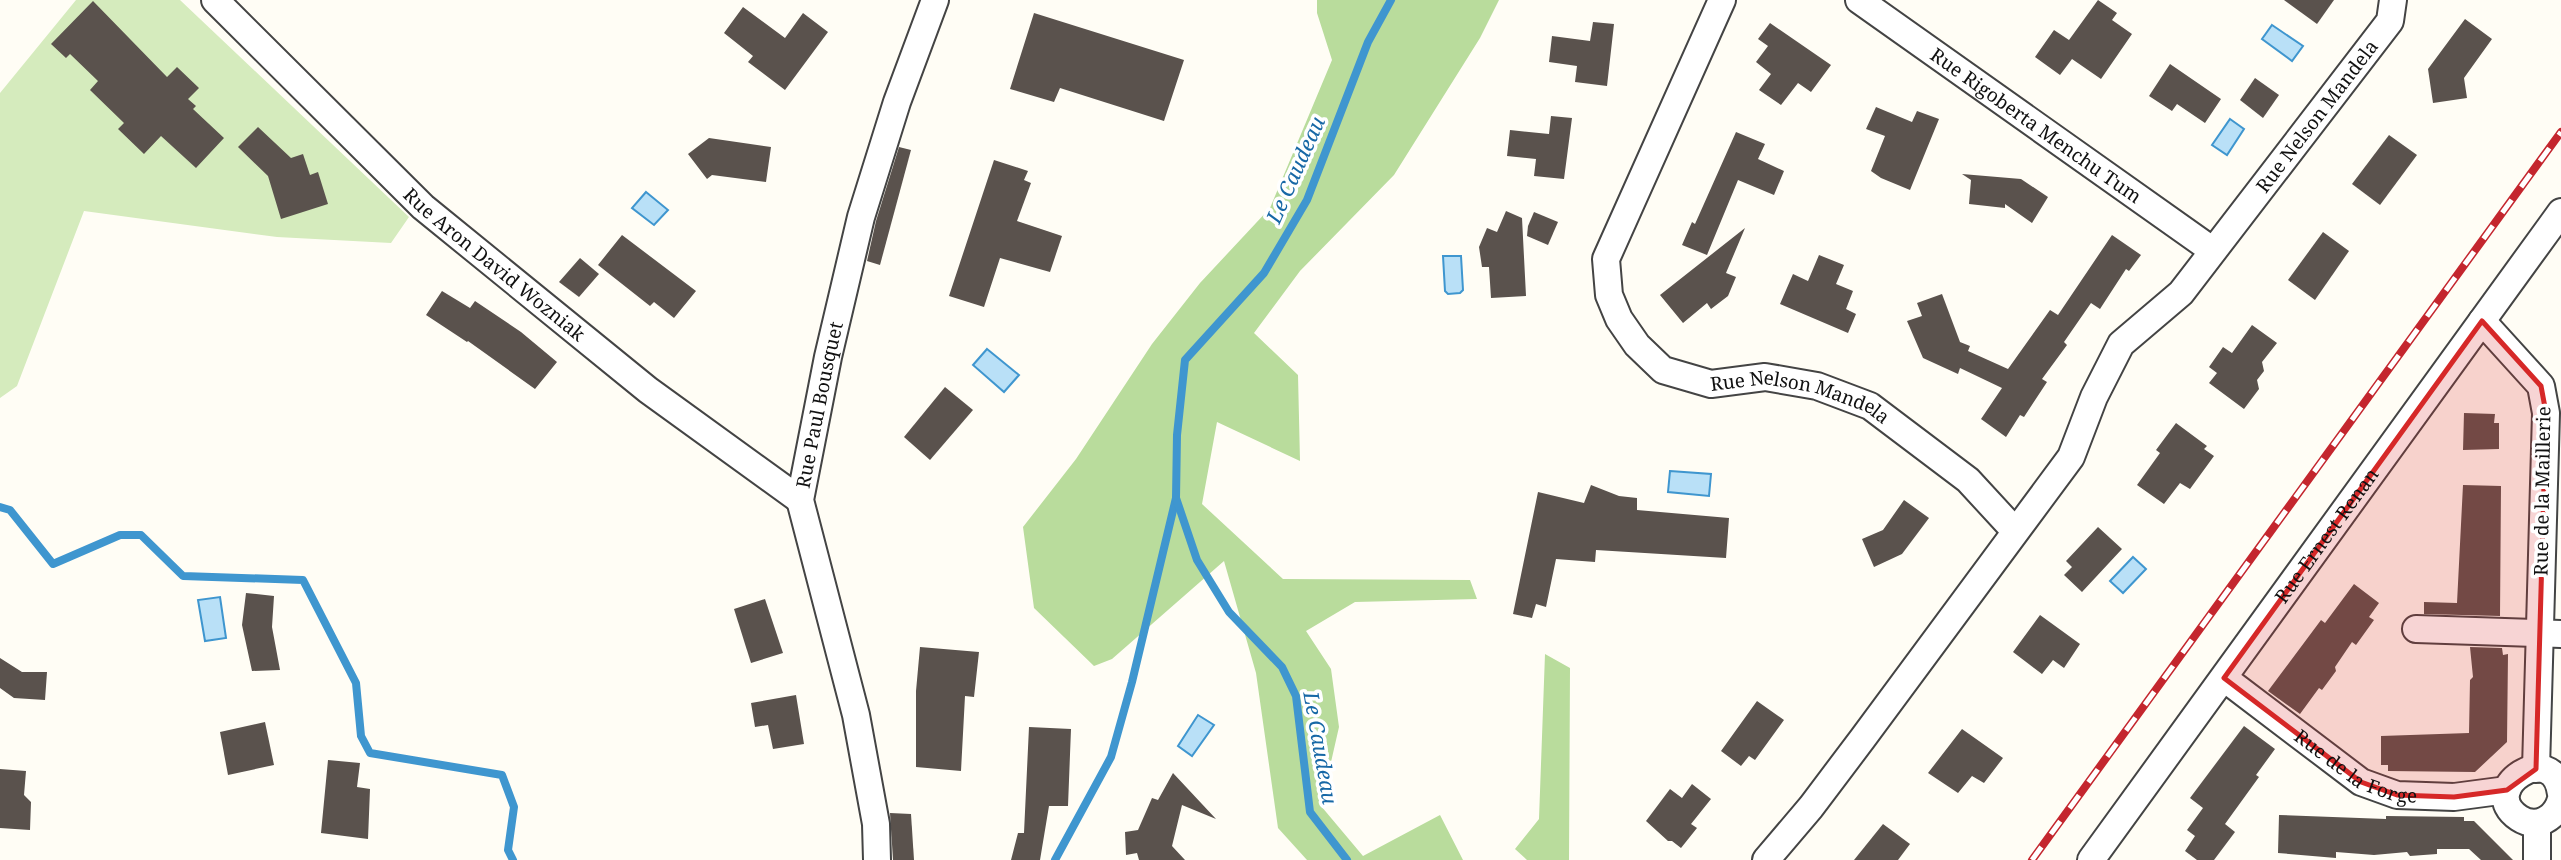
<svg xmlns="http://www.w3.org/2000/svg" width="2561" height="860" font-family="'Noto Serif',serif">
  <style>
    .green { fill: #d5ebbd }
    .forest { fill: #b9dc9c }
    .water { fill: #b9e0f7; stroke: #3f96cf; stroke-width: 2 }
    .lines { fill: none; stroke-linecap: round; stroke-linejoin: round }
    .stream { stroke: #3f96cf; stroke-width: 8 }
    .building { fill: #5a524d }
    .minor-casing { stroke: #444; stroke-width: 30 }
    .minor { stroke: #fff; stroke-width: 26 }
    .rail-casing { stroke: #c4262e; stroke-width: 8 }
    .rail { stroke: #fff; stroke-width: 5; stroke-dasharray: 16; stroke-linecap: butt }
    .marked { fill: #d62828; fill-opacity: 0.2; stroke: #d62828; stroke-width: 5; stroke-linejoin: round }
    .labels { text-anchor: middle; stroke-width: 7; stroke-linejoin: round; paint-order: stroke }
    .street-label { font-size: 19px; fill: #111; stroke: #fff }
    .water-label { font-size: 21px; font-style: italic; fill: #1768a6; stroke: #fff }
  </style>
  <rect width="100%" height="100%" fill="#fffdf5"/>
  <path class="green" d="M76,0h104l229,217 -18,26 -114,-6 -193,-26 -67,175 -17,12v-305z"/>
  <g class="forest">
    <path d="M1317,0h182l-19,38 -86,137 -94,96 -46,62 44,42 2,86 -83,-39 -15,82 81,75 187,1 7,19 -122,3 -49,29 25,38 8,58 -18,79 42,50 77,-41 23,45h-156l-29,-32 -22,-155 -32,-112 -112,98 -18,7 -60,-58 -11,-81 53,-68 76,-115 48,-61 70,-75 62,-148 -15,-47z"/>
    <path d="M1545,654l25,14 -1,192h-42l-12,-11 24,-30z"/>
  </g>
  <g class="water">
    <path d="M2272,25l31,21 -11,15 -30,-22z"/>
    <path d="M2230,119l14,10 -17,26 -15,-10z"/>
    <path d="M646,192l22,18 -14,15 -22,-17z"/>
    <path d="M1443,256h18l2,34 -3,3 -12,1 -3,-3z"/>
    <path d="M987,349l32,26 -15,17 -31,-27z"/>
    <path d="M1670,471l41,3 -2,22 -41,-4z"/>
    <path d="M2133,557l13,12 -23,24 -13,-12z"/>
    <path d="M220,597l6,41 -21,3 -7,-41z"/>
    <path d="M1198,715l16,10 -22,31 -14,-10z"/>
  </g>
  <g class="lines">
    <g class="stream">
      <path d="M0,507l10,3 43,54 67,-29h21l42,41 120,4 53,103 5,53 9,17 132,22 12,32 -6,43 5,10"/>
      <path d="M1055,860l56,-103 21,-75 44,-184"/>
      <path d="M1347,860l-37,-48 -14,-116 -14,-29 -53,-55 -32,-52 -21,-62 1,-63 8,-75 79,-87 43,-73 61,-158 23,-42"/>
    </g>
  </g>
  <g class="building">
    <path d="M2098,0l19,13 -5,7 20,14 -31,45 -29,-20 -12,16 -25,-18 19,-27 15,10z"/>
    <path d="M2284,0h50l-17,24z"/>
    <path d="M93,1l74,76 10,-10 22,21 -11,11 8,7 -3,3 31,29 -28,30 -35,-32 -17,18 -26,-25 6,-6 -34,-33 8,-9 -28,-27 -4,4 -15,-14z"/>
    <path d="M743,7l42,31 18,-25 25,19 -43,58 -37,-28 5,-6 -29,-23z"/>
    <path d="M1034,13l150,47 -20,61 -104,-33 -6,14 -44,-13z"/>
    <path d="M2465,19l27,20 -28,39 3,20 -34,5 -5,-34z"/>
    <path d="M1593,22l21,2 -7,62 -32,-4 2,-16 -28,-4 3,-26 38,5z"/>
    <path d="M1770,23l61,42 -20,27 -13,-9 -17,22 -22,-15 12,-16 -15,-12 12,-16 -10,-7z"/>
    <path d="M2170,64l51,35 -16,24 -28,-19 -5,7 -23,-15z"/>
    <path d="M2255,78l24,17 -16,23 -23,-18z"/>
    <path d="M1876,107l36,15 5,-11 22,8 -29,71 -29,-12 -10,-7 14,-35 -19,-7z"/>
    <path d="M1551,116l21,2 -8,61 -30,-3 2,-17 -29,-3 3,-26 39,4z"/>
    <path d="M258,127l33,31 12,-4 7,21 8,-3 10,32 -47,15 -13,-43 -30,-29z"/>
    <path d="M1736,132l29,12 -7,15 26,12 -10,24 -36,-15 -31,75 -25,-10 10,-23 3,2z"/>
    <path d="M2389,135l28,20 -37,50 -28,-21z"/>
    <path d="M709,138l62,9 -5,35 -54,-7 -5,4 -19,-25z"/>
    <path d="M899,147l12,3 -31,115 -13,-4 9,-40z"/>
    <path d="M994,160l34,11 -4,9 7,3 -14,38 45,15 -12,36 -50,-14 -16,49 -35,-11z"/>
    <path d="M1962,174l59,5 27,18 -16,26 -27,-19v4l-36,-4 2,-24z"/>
    <path d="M1506,211l16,7 4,78 -35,2 -2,-31h-7l-3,-20 8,-19 10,4z"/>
    <path d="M1534,212l24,10 -10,23 -21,-9 1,-10z"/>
    <path d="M1745,228l-19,45 10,4 -8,19 -17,13 -4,-6 -24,20 -23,-28z"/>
    <path d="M2323,232l26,19 -34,49 -27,-20z"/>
    <path d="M622,235l74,56 -22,27 -20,-16 -4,4 -52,-41z"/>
    <path d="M2112,235l29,20 -12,16 -3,-2 -26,40 -9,-6 -27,39 3,3 -25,34 5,3 -23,35 -4,-2 -14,22 -25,-18 21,-31 -42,-20 -2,6 -35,-16 -16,-37 15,-5 -5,-13 25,-9 18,48 10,4 -2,5 40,18 42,-59 8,5z"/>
    <path d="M1819,255l25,10 -8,19 17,7 -7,18 10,5 -8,19 -68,-29 13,-30 15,7z"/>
    <path d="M580,258l19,16 -20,23 -20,-15z"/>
    <path d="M442,291l28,17 5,-7 46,31 36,30 -22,27 -67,-48 -1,1 -41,-27z"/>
    <path d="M2252,325l25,18 -15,19 2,9 -7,9 2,9 -15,20 -35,-26 8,-10 -8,-6 14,-20 9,6z"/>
    <path d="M945,387l28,23 -43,50 -26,-23z"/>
    <path d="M2464,413l31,1 -1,9h5v26l-36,1z"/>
    <path d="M2176,423l31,23 -3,3 10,7 -24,33 -10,-6 -16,21 -27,-19 23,-32 -4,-3z"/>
    <path d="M1591,485l28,11 18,2v12l92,8 -3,40 -130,-8 -1,12 -39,-3 -10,48 -10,-3 -4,14 -19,-4 25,-122 46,11z"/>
    <path d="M2463,485l38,1 -1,130 -76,-2v-12l33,1z"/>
    <path d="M1904,500l25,18 -27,36 -28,13 -12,-28 21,-9z"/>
    <path d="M2098,527l24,22 -40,43 -18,-17 8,-8 -6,-6z"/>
    <path d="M2354,584l25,19 -10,14 5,3 -18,25 -4,-3 -17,25 1,4 -14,19 -3,-2 -19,26 -32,-23 53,-71 4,3z"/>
    <path d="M246,593l28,3 -2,31 8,43 -28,1 -10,-46z"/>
    <path d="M765,599l18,54 -32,10 -17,-54z"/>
    <path d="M2040,615l40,29 -16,24 -11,-8 -11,14 -29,-22z"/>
    <path d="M920,647l59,5 -5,45 -9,-1 -4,75 -45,-4v-76z"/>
    <path d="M2470,647l32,1 1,7 5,-1 -1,88 -32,30 -87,-1v-6h-7v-29l88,-3 1,-53 3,-3z"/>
    <path d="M0,658l22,14h25l-2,28 -31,-2 -14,-10z"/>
    <path d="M796,695l8,49 -31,5 -5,-24 -13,2 -4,-24z"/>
    <path d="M1757,701l27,19 -29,40 -6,-4 -8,10 -20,-15z"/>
    <path d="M265,722l9,43 -46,10 -8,-43z"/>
    <path d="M2244,726l31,23 -19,26 3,2 -34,47 10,8 -21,28h-17l-12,-9 10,-15 -8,-6 16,-22 -13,-10z"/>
    <path d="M1029,727l42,2 -3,77h-19l-9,54h-29l7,-27h6z"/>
    <path d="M1962,729l41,29 -19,25 -12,-7 -14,17 -30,-20z"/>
    <path d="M328,760l32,3 -3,24 13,2 -2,50 -47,-6z"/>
    <path d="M0,769l26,2 -2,24 7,7 -1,28 -30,-2z"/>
    <path d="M1173,773l43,46 -34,-14 -10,41 13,14h-46l-2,-7 -11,2 -1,-23 13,-2 14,-32 6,2z"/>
    <path d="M1692,784l19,15 -20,25 6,4 -16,20 -9,-7h-4l-22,-20 24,-32 12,9z"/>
    <path d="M890,813l21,1 3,46h-21z"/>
    <path d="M2279,815l107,4v-3l78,1v4h10l39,39h-32l-12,-11h-32v5l-27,2 -3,-4 -33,3 -38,-3v6l-58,-5z"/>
    <path d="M1883,824l27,20 -12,16h-44z"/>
  </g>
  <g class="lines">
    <defs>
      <g id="minor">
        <path id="s1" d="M215,0l208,207 225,183 152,110"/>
        <path id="s2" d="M1722,0l-116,259 3,36 10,24 18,26 26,25 48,14 54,-7 52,9 53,20 98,74 47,51"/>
        <path id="s3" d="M1859,0l353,250"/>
        <path d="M2482,321l59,65 5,27 -10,356"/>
        <path d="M2416,629l145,5"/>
        <path id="s4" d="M2224,678l137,104 36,13 57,2 53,-7"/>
        <path d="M2561,794c-7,-57 -86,-5 -42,24 18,12 37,0 42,-19"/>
        <path d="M2537,823v37"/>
        <path id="s5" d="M877,860l-1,-36 -20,-109 -56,-215 28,-143 33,-140 36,-115 38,-102"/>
        <path id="s6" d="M1766,860l45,-53 52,-69 208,-281 23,-60 27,-53 60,-51 209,-272 3,-21"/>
        <path id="s7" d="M2091,860l470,-648"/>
      </g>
    </defs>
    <use href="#minor" class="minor-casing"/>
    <use href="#minor" class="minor"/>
    <defs>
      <path id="rail" d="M2032,860l529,-728"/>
    </defs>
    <use href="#rail" class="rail-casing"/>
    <use href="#rail" class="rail"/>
  </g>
  <path class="marked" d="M2482,321l59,65 5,27 -10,356 -29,21 -53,7 -57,-2 -36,-13 -137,-104z"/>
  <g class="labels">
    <g class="street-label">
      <text dy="7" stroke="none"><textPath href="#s6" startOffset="931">Rue Nelson Mandela</textPath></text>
      <text dy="7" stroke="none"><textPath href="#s3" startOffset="217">Rue Rigoberta Menchu Tum</textPath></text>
      <text dy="7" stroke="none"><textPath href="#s1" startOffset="385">Rue Aron David Wozniak</textPath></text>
      <text dy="7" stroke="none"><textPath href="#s2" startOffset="556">Rue Nelson Mandela</textPath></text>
      <text dy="7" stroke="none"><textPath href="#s5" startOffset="466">Rue Paul Bousquet</textPath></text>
      <text transform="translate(2542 491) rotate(-89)" y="7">Rue de la Maillerie</text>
      <text dy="7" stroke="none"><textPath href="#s7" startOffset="401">Rue Ernest Renan</textPath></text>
      <text dy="7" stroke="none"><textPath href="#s4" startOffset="161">Rue de la Forge</textPath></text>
    </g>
    <g class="water-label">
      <text transform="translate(1296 170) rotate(-66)" y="7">Le Caudeau</text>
      <text transform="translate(1320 748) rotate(80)" y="7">Le Caudeau</text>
    </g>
  </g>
</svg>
